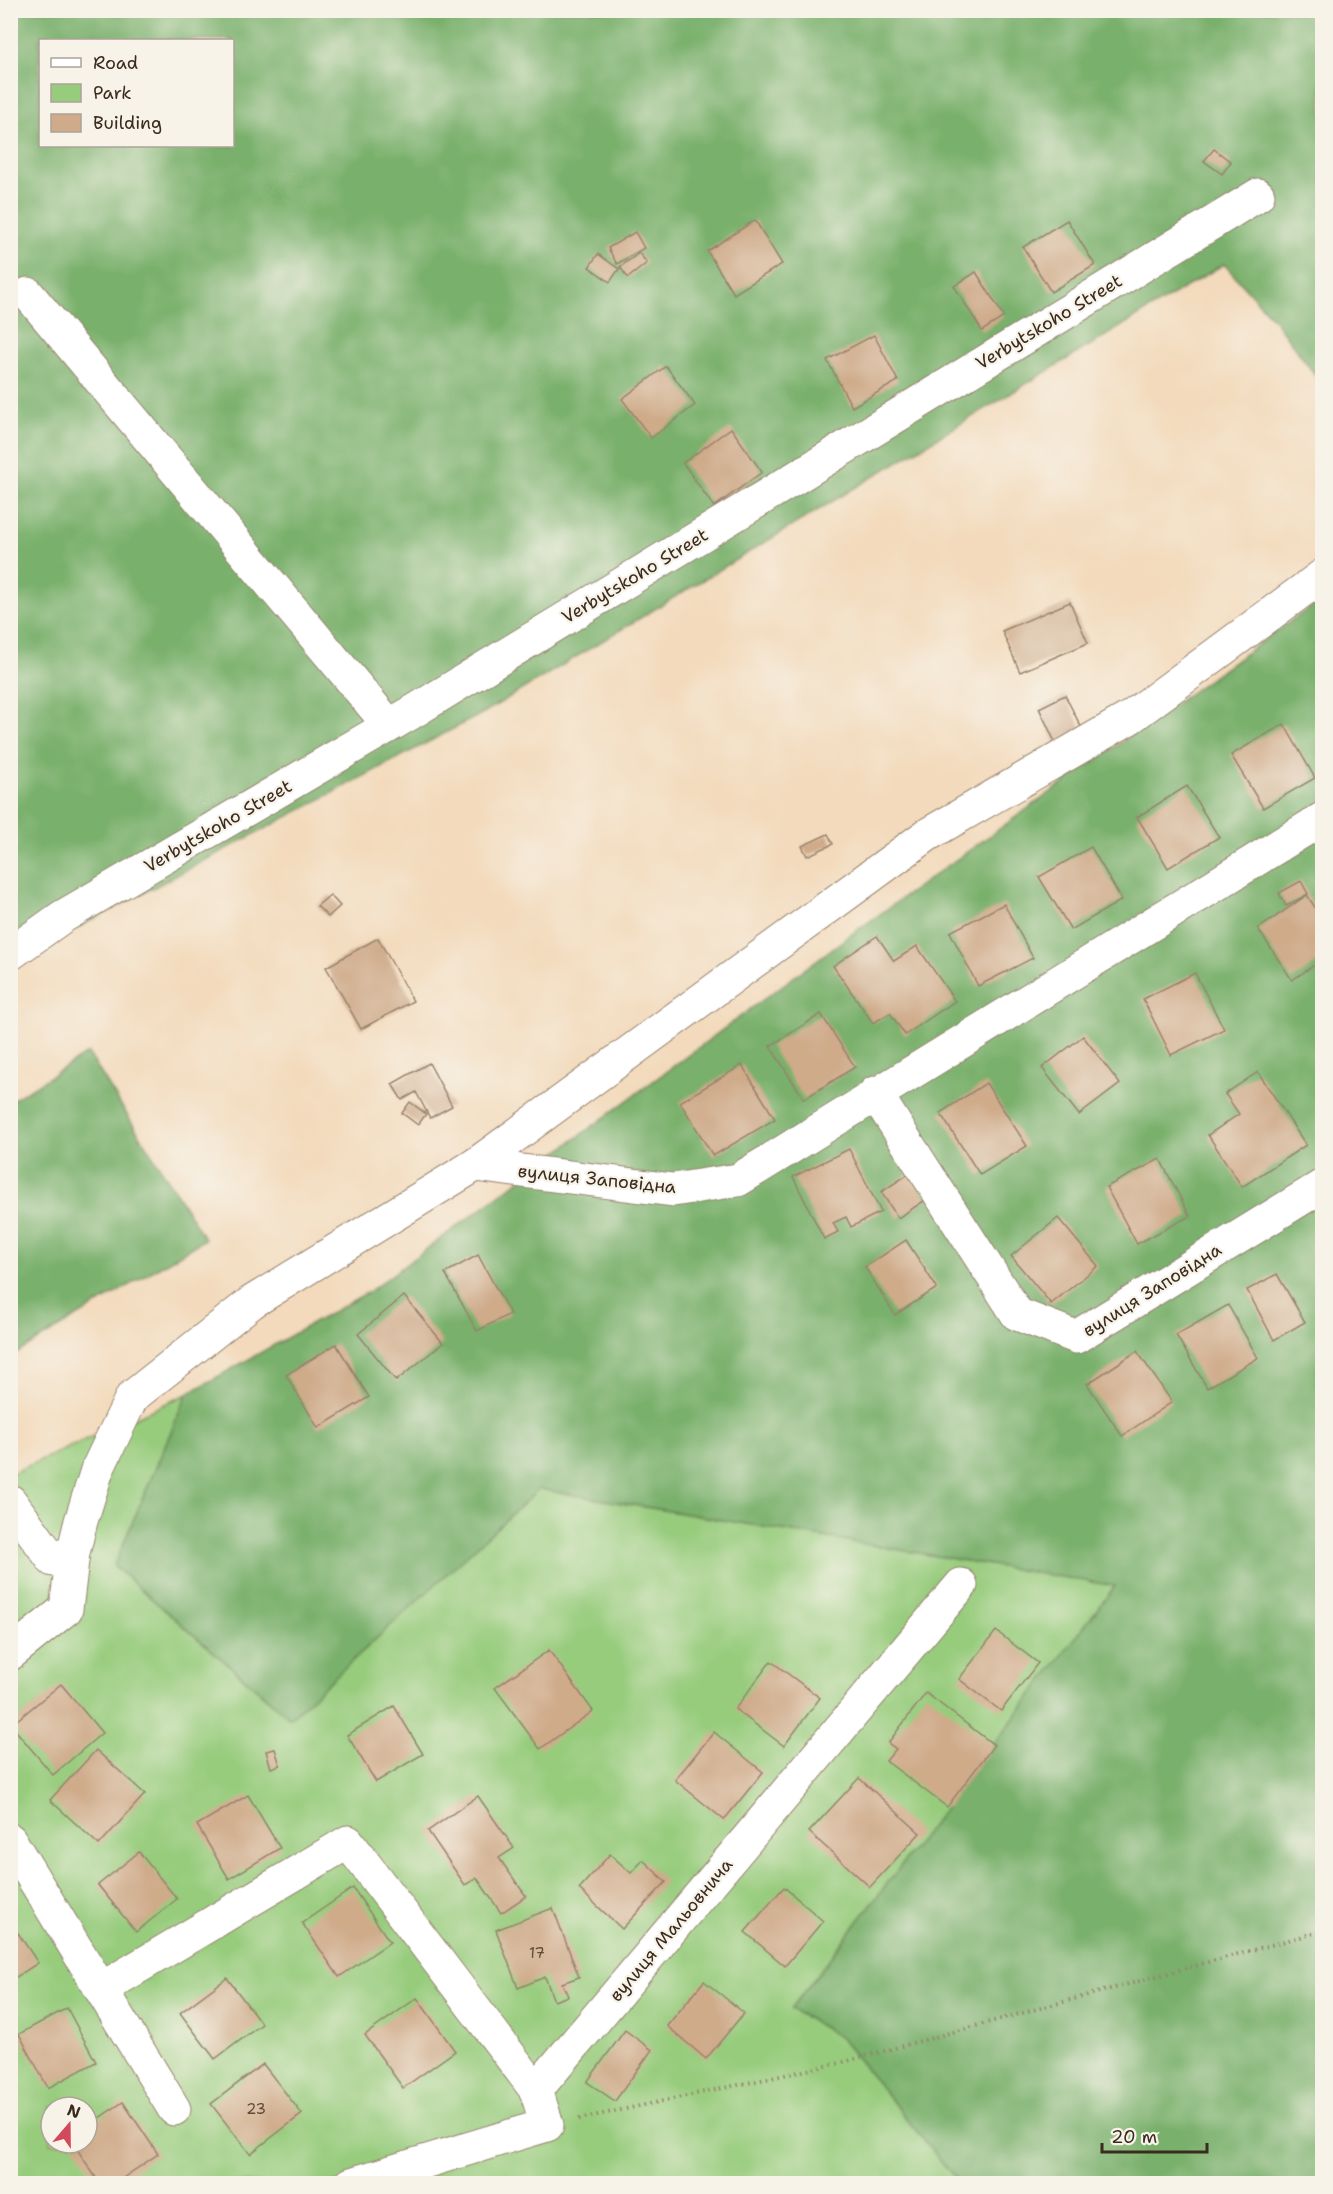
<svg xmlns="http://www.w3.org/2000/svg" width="1333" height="2194" font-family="'Shantell Sans',sans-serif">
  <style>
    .green { fill: #97cc7d; stroke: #697b4e; stroke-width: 1.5; fill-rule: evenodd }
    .forest { fill: #79b06c; stroke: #5a6d45; stroke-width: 1.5; fill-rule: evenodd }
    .building { fill: #cfab8a }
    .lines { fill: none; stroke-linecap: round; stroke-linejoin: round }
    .minor-casing { stroke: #97826d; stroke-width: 35 }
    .path { stroke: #97826d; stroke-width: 4; stroke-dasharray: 1.5 4.5; stroke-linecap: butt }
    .minor { stroke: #fff; stroke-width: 33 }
    .labels { text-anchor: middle; stroke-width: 4.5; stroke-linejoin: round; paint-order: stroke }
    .number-label { font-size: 15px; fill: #604a39 }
    .street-label { font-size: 18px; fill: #3b2a1e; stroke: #f7f3e8 }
  </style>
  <rect width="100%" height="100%" fill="#f7f3e8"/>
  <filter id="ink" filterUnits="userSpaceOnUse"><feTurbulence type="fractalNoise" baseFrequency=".0167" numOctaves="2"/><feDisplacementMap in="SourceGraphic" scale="12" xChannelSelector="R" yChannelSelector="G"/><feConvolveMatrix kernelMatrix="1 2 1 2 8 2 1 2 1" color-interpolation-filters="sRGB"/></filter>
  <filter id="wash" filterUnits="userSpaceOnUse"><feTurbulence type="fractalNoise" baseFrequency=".008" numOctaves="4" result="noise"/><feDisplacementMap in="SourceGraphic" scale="24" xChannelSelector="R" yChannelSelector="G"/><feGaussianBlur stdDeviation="1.35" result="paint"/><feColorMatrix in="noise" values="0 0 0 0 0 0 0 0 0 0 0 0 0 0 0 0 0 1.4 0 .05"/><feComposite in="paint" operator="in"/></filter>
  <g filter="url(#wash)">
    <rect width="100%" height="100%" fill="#f3dabc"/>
    <path class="green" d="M187,1394l-73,172 176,152 248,-229 578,97 -325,423 49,28 119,146h-948l-1,-709zM51,2107h36v36h-36z"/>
    <g class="forest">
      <path d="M11,11h1311v373l-47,-63 -51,-57 -739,448 -474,251zM40,40h192v106h-192z"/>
      <path d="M1322,599v1584h-363l-119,-146 -49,-28 324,-423 -576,-97 -249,229 -176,-152 73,-172 183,-103 479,-355z"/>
      <path d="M88,1053l117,186 -194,118v-256z"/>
    </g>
    <g id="blocks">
      <g class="building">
        <path d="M1214,149l17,13 -9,12 -18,-13z"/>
        <path d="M755,220l27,44 -48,30 -27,-43z"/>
        <path d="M1067,220l28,45 -44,27 -28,-45z"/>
        <path d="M635,232l9,16 -27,16 -9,-16z"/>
        <path d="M639,253l8,10 -19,15 -8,-11z"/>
        <path d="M598,254l21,15 -9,13 -21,-15z"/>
        <path d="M976,272l28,45 -22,14 -28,-45z"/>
        <path d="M874,335l24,46 -46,26 -25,-47z"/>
        <path d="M666,366l29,39 -44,33 -29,-39z"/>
        <path d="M731,428l31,44 -48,35 -31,-44z"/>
        <path d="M1070,602l18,41 -68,29 -18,-41z"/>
        <path d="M1065,695l17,34 -27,13 -16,-34z"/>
        <path d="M1284,724l31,54 -52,30 -32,-53z"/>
        <path d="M1187,786l32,51 -51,31 -31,-51z"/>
        <path d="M828,834l5,10 -26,12 -5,-10z"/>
        <path d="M1091,847l31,53 -51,30 -32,-53z"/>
        <path d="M1301,881l7,13 -22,12 -7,-13z"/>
        <path d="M330,895l10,11 -12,11 -11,-11z"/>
        <path d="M1307,895l15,23v42l-30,20 -34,-51z"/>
        <path d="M1004,904l29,54 -55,28 -28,-54z"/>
        <path d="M877,936l17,25 23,-15 38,55 -50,34 -15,-22 -17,10 -40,-57z"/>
        <path d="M378,938l35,63 -52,28 -35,-62z"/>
        <path d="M1195,973l29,56 -53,26 -28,-56z"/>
        <path d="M821,1014l34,53 -51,32 -34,-53z"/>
        <path d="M1083,1036l37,48 -41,31 -37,-47z"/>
        <path d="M429,1063l23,43 -22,12 -14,-26 -14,8 -10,-16z"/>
        <path d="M742,1065l33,54 -62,37 -33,-54z"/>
        <path d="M1258,1072l48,73 -64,42 -34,-52 31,-21 -14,-20z"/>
        <path d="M986,1083l41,63 -47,29 -40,-62z"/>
        <path d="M410,1102l16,12 -8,11 -16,-12z"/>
        <path d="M849,1149l32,63 -30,15 -5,-10 -13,6 5,9 -14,7 -31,-62z"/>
        <path d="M1160,1159l30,57 -53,28 -31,-57z"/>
        <path d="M910,1173l17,26 -29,19 -17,-26z"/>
        <path d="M1058,1218l40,48 -47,38 -40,-48z"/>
        <path d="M906,1240l31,48 -42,27 -30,-48z"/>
        <path d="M478,1255l32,59 -33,17 -32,-58z"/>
        <path d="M1277,1274l28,48 -31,18 -27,-50z"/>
        <path d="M404,1296l39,47 -47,38 -38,-47z"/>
        <path d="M1228,1305l30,53 -51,30 -31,-53z"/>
        <path d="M336,1344l33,53 -51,31 -32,-53z"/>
        <path d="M1137,1351l35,51 -50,34 -35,-52z"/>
        <path d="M996,1631l42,32 -37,48 -42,-32z"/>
        <path d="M549,1650l44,61 -53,38 -45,-61z"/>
        <path d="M771,1661l49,37 -36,48 -49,-37z"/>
        <path d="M61,1684l41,49 -49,42 -42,-50z"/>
        <path d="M926,1693l68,52 -47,62 -61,-46 10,-12 -8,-6z"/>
        <path d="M394,1706l29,48 -47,28 -29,-47z"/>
        <path d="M714,1732l49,40 -39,48 -49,-40z"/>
        <path d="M275,1749l5,16 -9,3 -5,-17z"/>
        <path d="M96,1750l49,44 -46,51 -49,-45z"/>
        <path d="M859,1778l61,55 -50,54 -61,-55z"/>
        <path d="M248,1795l32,53 -51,31 -32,-54z"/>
        <path d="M478,1796l36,52 -15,10 27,38 -25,17 -24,-35 -12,7 -37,-54z"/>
        <path d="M139,1852l38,47 -41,33 -38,-47z"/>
        <path d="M610,1854l21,19 12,-13 23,22 -44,47 -43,-40z"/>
        <path d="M784,1887l39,34 -38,45 -40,-34z"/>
        <path d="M353,1888l37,54 -51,35 -37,-54z"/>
        <path d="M553,1908l26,69 -17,6 6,13 -14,5 -9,-24 -27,11 -22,-58z"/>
        <path d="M10,1921l28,42 -28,18z"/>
        <path d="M227,1978l35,46 -47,35 -35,-46z"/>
        <path d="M704,1981l40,32 -38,46 -39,-33z"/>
        <path d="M417,1998l38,53 -52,37 -38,-53z"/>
        <path d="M67,2008l29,54 -48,26 -29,-54z"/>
        <path d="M625,2030l27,20 -37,51 -28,-19z"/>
        <path d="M263,2064l39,50 -52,40 -39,-50z"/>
        <path d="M123,2102l35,52 -44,30h-14l-27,-41h14v-17z"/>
      </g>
    </g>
  </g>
  <g filter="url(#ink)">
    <use href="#blocks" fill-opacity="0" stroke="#97826d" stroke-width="1.5"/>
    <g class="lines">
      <defs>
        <g id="minor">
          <path d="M28,294l361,431"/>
          <path d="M10,954l52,-37 349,-204 847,-518"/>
          <path d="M875,1093l142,221 59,23 246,-151"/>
          <path d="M475,1165l198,25 65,-10 584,-361"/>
          <path d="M10,1501l43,59 20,-7"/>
          <path d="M10,1654l56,-45 7,-56 8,-32 16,-51 35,-73 120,-95 223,-137 452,-330 204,-118 191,-141"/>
          <path d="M10,1840l164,269"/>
          <path d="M101,1989l247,-147 188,248"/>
          <path d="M351,2184l196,-59 -11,-35 425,-505"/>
        </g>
      </defs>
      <use href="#minor" class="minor-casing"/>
      <path class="path" d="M579,2119l261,-56 482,-132"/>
      <use href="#minor" class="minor"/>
    </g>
  </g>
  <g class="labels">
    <g class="number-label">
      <text x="537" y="1958">17</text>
      <text x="256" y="2114">23</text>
    </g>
    <g class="street-label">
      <text transform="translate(1049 322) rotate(-31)" y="6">Verbytskoho Street</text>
      <text transform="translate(635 576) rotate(-31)" y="6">Verbytskoho Street</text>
      <text transform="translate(218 826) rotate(-30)" y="6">Verbytskoho Street</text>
      <text transform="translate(597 1179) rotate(6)" y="6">вулиця Заповідна</text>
      <text transform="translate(1152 1290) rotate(-32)" y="6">вулиця Заповідна</text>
      <text transform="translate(671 1930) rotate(-50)" y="6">вулиця Мальовнича</text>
    </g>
  </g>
  <rect width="1333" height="2194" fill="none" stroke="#f7f3e8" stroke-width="36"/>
  <rect x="39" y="39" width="195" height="108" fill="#f7f3e8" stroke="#aca397" stroke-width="1.5"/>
  <rect x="51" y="58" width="30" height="9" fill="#ffffff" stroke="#aca397" stroke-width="1.5"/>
  <text x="93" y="69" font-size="18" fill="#3b2a1e">Road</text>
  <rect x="51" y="84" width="30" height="18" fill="#97cc7d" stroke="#aca397" stroke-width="1.5"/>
  <text x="93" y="99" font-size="18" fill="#3b2a1e">Park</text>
  <rect x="51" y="114" width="30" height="18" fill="#cfab8a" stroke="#aca397" stroke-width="1.5"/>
  <text x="93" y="129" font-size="18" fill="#3b2a1e">Building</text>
  <g transform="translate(69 2125) rotate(20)"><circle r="28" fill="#f7f3e8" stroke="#aca397" stroke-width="1.5"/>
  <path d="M0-4.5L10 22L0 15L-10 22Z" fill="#d1495b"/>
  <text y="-9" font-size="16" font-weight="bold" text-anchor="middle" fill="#3b2a1e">N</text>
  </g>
  <path d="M1102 2143v9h105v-9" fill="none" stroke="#3b2a1e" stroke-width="3"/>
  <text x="1111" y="2143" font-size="18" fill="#3b2a1e" stroke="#f7f3e8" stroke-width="4.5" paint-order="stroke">20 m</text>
</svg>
